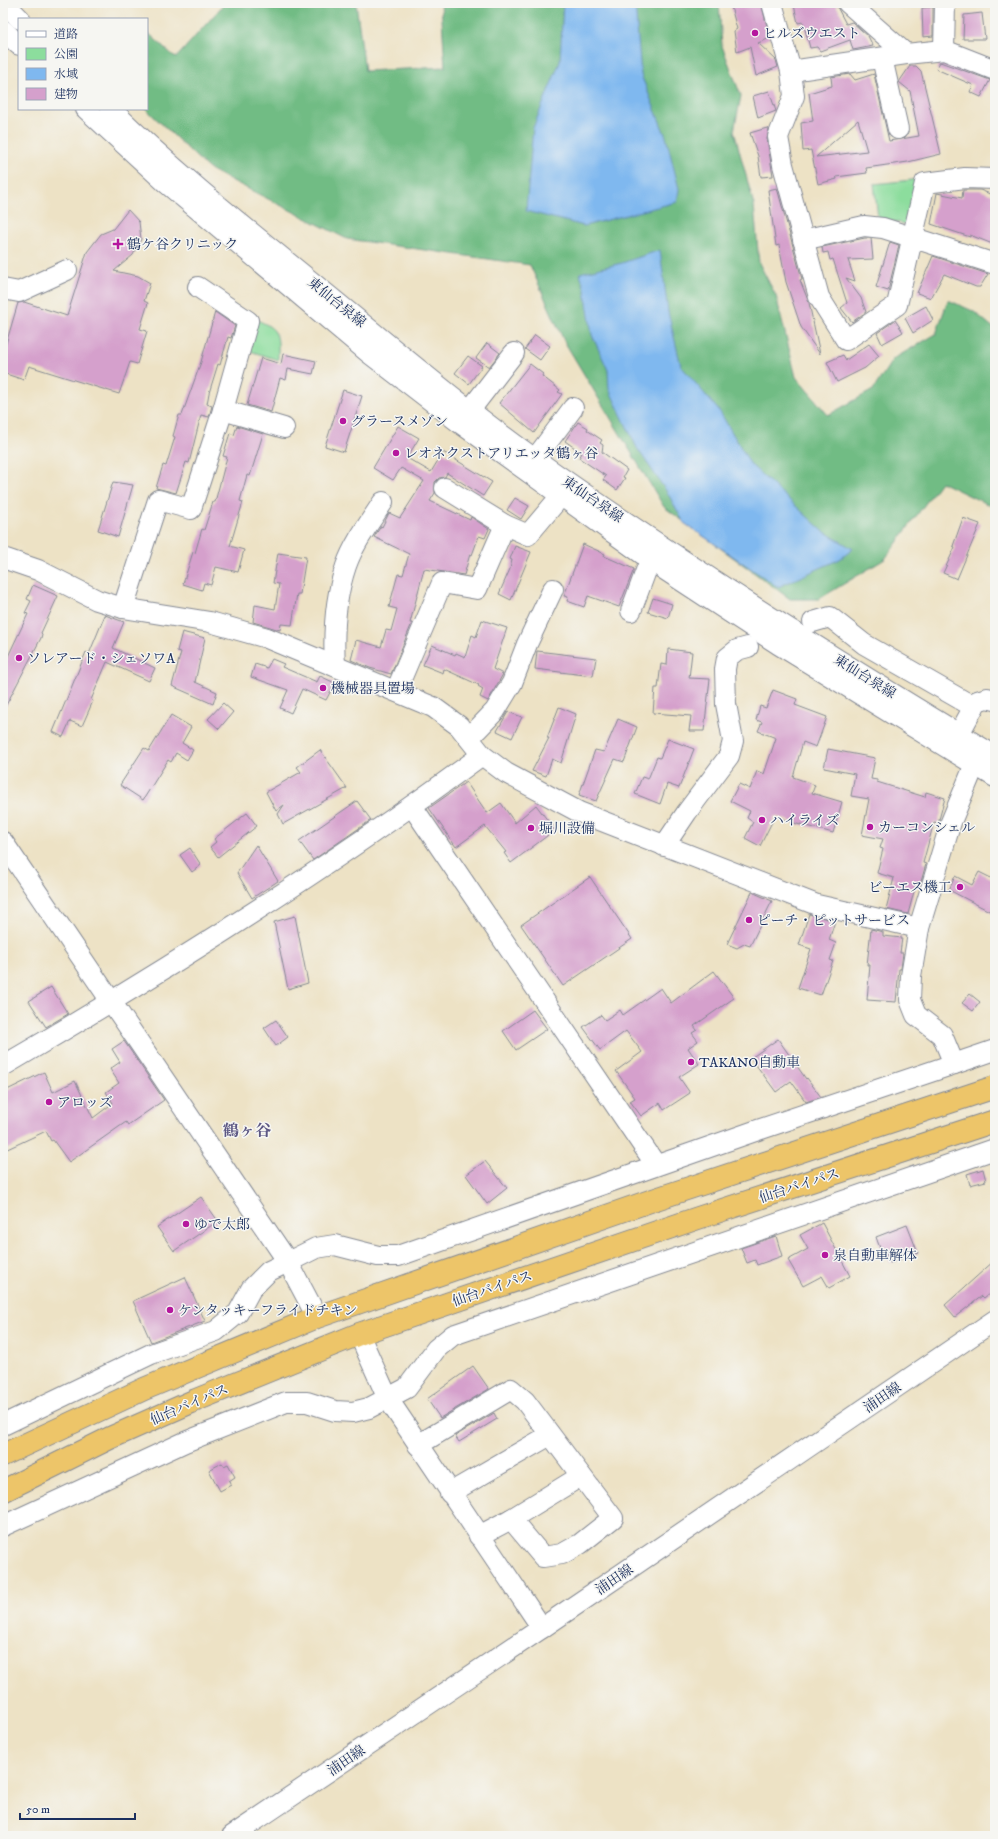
<svg xmlns="http://www.w3.org/2000/svg" width="998" height="1839" font-family="'IM FELL DW Pica','Noto Serif JP',serif">
  <style>
    .green { fill: #8cdd9d; stroke: #54867e }
    .forest { fill: #71bc84; stroke: #467671 }
    .water { fill: #7fb8ef; stroke: #4d74a6 }
    .building { fill: #d5a0cc; fill-rule: evenodd }
    .lines { fill: none; stroke-linecap: round; stroke-linejoin: round }
    .minor-casing { stroke: #848892; stroke-width: 22 }
    .highway-casing { stroke: #848892; stroke-width: 24 }
    .minor { stroke: #fff; stroke-width: 20 }
    .highway { stroke: #edc569; stroke-width: 22 }
    .poi-dot { fill: #b5179e; stroke: #f6f6f2; stroke-width: 1.5 }
    .labels { text-anchor: middle; stroke-width: 3; stroke-linejoin: round; paint-order: stroke }
    .poi-label { font-size: 14px; fill: #1b2f5e; stroke: #f6f6f2; text-anchor: start }
    .street-label { font-size: 14px; fill: #1b2f5e; stroke: #f6f6f2 }
    .quarter-label { font-size: 16px; font-weight: bold; fill: #5c5784; stroke: #f6f6f2 }
  </style>
  <rect width="100%" height="100%" fill="#f6f6f2"/>
  <filter id="ink" filterUnits="userSpaceOnUse"><feTurbulence type="fractalNoise" baseFrequency=".025" numOctaves="2"/><feDisplacementMap in="SourceGraphic" scale="8" xChannelSelector="R" yChannelSelector="G"/><feConvolveMatrix kernelMatrix="1 2 1 2 8 2 1 2 1" color-interpolation-filters="sRGB"/></filter>
  <filter id="wash" filterUnits="userSpaceOnUse"><feTurbulence type="fractalNoise" baseFrequency=".012" numOctaves="4" result="noise"/><feDisplacementMap in="SourceGraphic" scale="16" xChannelSelector="R" yChannelSelector="G"/><feGaussianBlur stdDeviation="0.9" result="paint"/><feColorMatrix in="noise" values="0 0 0 0 0 0 0 0 0 0 0 0 0 0 0 0 0 1.4 0 .05"/><feComposite in="paint" operator="in"/></filter>
  <g filter="url(#wash)">
    <rect width="100%" height="100%" fill="#ede2c5"/>
    <g class="green">
      <path d="M921,179l-16,45 -27,-6 -4,-34z"/>
      <path d="M257,320c24,10 21,17 21,40l-31,-10z"/>
    </g>
    <path class="forest" d="M225,3h131l9,68 80,-4 -4,-64h278l3,43 19,50 -7,35 20,74 5,58 17,33 20,81 32,38 45,-25 20,-31 43,-25 12,-34 25,11 22,18v179l-54,-26 -56,77 -66,40h-29l-126,-92 -100,-166 -34,-76 -183,-26 -138,-70 -63,-60 1,-77 29,26z"/>
    <g class="water">
      <path d="M563,3h72l6,72 25,62 13,52 -2,13 -93,24 -58,-15 7,-83 27,-66z"/>
      <path d="M660,250l8,62 13,54 39,46 31,53 72,66 30,18 -13,10 -62,28 -94,-64 -17,-31 -30,-44 -28,-59 -1,-19 -16,-35 -7,-45 -5,-17 42,-10z"/>
    </g>
    <g id="blocks">
      <g class="building">
        <path d="M730,3h31l9,35 -12,5 18,17 2,7 -22,9 -6,-29 -13,5 -3,-21 3,-2z"/>
        <path d="M803,3h32l11,21 6,-2 16,14 5,10 -20,4 -3,-10 -30,11 -3,-4 -7,1 -7,-26 -5,1 -4,-18z"/>
        <path d="M933,7v29l-10,1 -1,-29z"/>
        <path d="M982,13l3,26h-22l1,-24z"/>
        <path d="M940,62l50,18 -9,17 -11,-5 3,-7 -37,-16z"/>
        <path d="M910,66h6l5,5 20,83 -33,8 -42,6 1,5 -31,4 1,2 -19,5 -7,-34 -8,1 -2,-28 12,-2 -4,-28 23,-7 -1,-9 19,-3 5,6 19,-6 15,67 30,-5 -9,-45 -11,-9zM858,120l9,31 -51,6z"/>
        <path d="M769,91l7,20 -18,7 -5,-22z"/>
        <path d="M767,128l2,1 -2,10 6,37 -12,1 -3,-21 -8,-23z"/>
        <path d="M777,188l25,91 -2,1 9,23 11,51 -19,-27 -15,-45 -7,-37 -3,1 -8,-56z"/>
        <path d="M963,190h17l15,6v49l-25,-10v2l-39,-13 6,-31 25,5z"/>
        <path d="M128,210l11,12 2,17 -8,16 -19,16 24,5 12,7 -6,18 4,2 -8,26 7,2 -10,33 -7,-2 -11,32 -90,-28 -5,14 -21,-7v-19l15,-51 6,-1 43,14 20,-64 14,-18 12,-5z"/>
        <path d="M865,238h6l2,21 -25,1 7,21 -9,-3 15,20 5,14 -14,10 -11,-14 6,-5 -14,-44 -3,1 -2,-8 -5,1 -1,-6z"/>
        <path d="M890,242l9,3 -11,46 -12,-4z"/>
        <path d="M933,256l55,18 -8,13h-4l-32,-13 -13,24 -14,-5z"/>
        <path d="M926,306l7,14 -20,13 -8,-15z"/>
        <path d="M215,312l20,14 -4,12 -3,-1 -8,28 -2,-1 -9,29 -2,11 5,2 -3,11 -8,-2 -12,48 -3,-1 -10,31 -20,-5 7,-23 3,1 9,-29 -2,-1 6,-21h3l19,-53z"/>
        <path d="M895,320l8,12 -21,12 -5,-11z"/>
        <path d="M535,335l15,11 -10,14 -15,-11z"/>
        <path d="M487,343l13,10 -11,14 -13,-9z"/>
        <path d="M869,344l10,12 -14,12 -28,14 -10,-20 16,-7 3,5z"/>
        <path d="M283,354l33,7 -3,13 -25,-5 -2,11 -6,-2 -9,34 -24,-7 14,-47 20,6z"/>
        <path d="M468,356l14,10 -13,18 -14,-11z"/>
        <path d="M530,364l13,10 -1,2 18,14 -2,2 4,2 -28,39 -35,-30z"/>
        <path d="M343,390l19,6 -18,56 -19,-6z"/>
        <path d="M578,422l10,6 -1,2 15,10 -2,3 3,2 -1,7 25,18 -4,7 2,1 -8,12 -14,-10 3,-4 -27,-18 3,-5 -17,-12z"/>
        <path d="M237,426l26,8 -13,42 -3,-1 -7,26 3,1 -13,44 14,4 -6,22 -22,-5 -5,18 -7,-2 -2,7 -19,-6 10,-32 2,1 7,-24 2,1 9,-28h2l12,-45 -4,-1 7,-23 4,2z"/>
        <path d="M398,426l21,12 -12,20 24,14 12,-20 49,30 -9,14 -36,-23 -2,4 -6,1 -4,4v11l-5,8 40,19 1,-3 18,12 -4,9 -6,-2 -7,19 -2,-1 -6,21 -40,-6 -14,54h2l-2,5 -19,46 -21,-6 -19,-8 5,-20 25,7 5,-17 5,1 6,-22 -8,-2 9,-33 5,1 6,-21 -35,-17 7,-11 1,1 7,-14 11,5 24,-37 -23,-13 -8,12 -20,-12z"/>
        <path d="M113,482l20,3 -15,52 -20,-7z"/>
        <path d="M515,498l14,8 -8,13 -14,-9z"/>
        <path d="M963,518l17,6 -23,55 -14,-6 12,-26 -2,-1z"/>
        <path d="M583,544l22,10 -1,2 30,13 -15,38 -31,-11 -4,11 -17,-6 1,-4 -4,-1z"/>
        <path d="M515,546l16,6 -20,48 -12,-6 11,-25 2,-9 -2,-1z"/>
        <path d="M278,553l28,4 -6,37h-3l-5,31 -11,-1 -1,6 -27,-8 2,-17 20,4 4,-25 -6,-1z"/>
        <path d="M33,585l25,11 -17,37 1,1 -1,4 -38,73v-44l25,-53 -3,-1 6,-12 -4,-2z"/>
        <path d="M653,598l19,6 -4,14 -20,-6z"/>
        <path d="M105,615l19,7 -11,26 42,20 -6,13 -42,-19 -16,38 2,1 -11,25 -12,-5 -7,16 -10,-5 33,-80 3,2z"/>
        <path d="M482,620l25,8 -14,41 10,5 -15,27 -8,-4 3,-8 -5,-3 1,-1 -35,-16 -1,4 -20,-8 9,-20 23,10 1,-2 9,4 7,-22 4,2z"/>
        <path d="M182,632l23,6 -10,44 22,10 -4,12 -41,-18 9,-34 -4,-1z"/>
        <path d="M668,649l24,3 -3,26 21,1 -6,52h-15l2,-15 -38,-3 2,-25h3l3,-24 6,1z"/>
        <path d="M537,651l59,7 -3,18 -58,-7z"/>
        <path d="M272,659l12,5 -2,3 35,15 3,-6 15,7 -9,17 -24,-11 -11,24 -11,-5 8,-18 -37,-13 4,-13 12,4z"/>
        <path d="M773,690l24,9 -2,6 32,12 -11,30 -13,-5 -10,35 22,8 -3,8 30,9 -9,31 -33,-9v1l-25,-9 -15,30 -15,-8 8,-16 -6,-4 3,-7 -20,-10 9,-17 11,5 7,-18 7,3 12,-36 -18,-7 4,-9 -6,-2 4,-14 6,2z"/>
        <path d="M223,703l10,9 -14,17 -11,-10z"/>
        <path d="M559,707l17,7 -15,49 -9,-4 -6,17 -14,-5 17,-33h-2z"/>
        <path d="M508,712l14,5 -10,21 -15,-7z"/>
        <path d="M171,715l20,12 -9,16 11,7 -6,10 -11,-7 -5,9 -3,-2 -25,40 -23,-15 24,-37 5,3z"/>
        <path d="M618,719l19,8 -13,35 -9,-3 -19,42 -17,-6 16,-45 9,2z"/>
        <path d="M668,739l26,10 -15,39 -12,-4 -7,20 -25,-10 7,-17 6,2 9,-22 3,1z"/>
        <path d="M828,749l47,9 -4,21 6,1v2l48,15 1,-5 19,6 -7,25 -4,-1 -11,41 3,1 -6,21 -4,-1 -8,30 -22,-5 8,-31 -17,-5 6,-24 -3,-1 3,-9 -21,-4 7,-36 -18,-3 4,-22 -31,-6z"/>
        <path d="M320,750l27,38 -64,36 -5,-10 6,-9 -8,6 -10,-19 35,-20 -4,-5z"/>
        <path d="M466,782l21,31 14,-10 14,20 21,-18 19,25 -44,33 -7,-10 2,-1 -21,-26 -29,21 -27,-39z"/>
        <path d="M357,801l14,19 -58,40 -14,-19z"/>
        <path d="M247,813l10,13 -39,31 -8,-10 6,-5 -2,-3z"/>
        <path d="M256,845l22,36 -26,17 -15,-25z"/>
        <path d="M190,848l11,17 -9,7 -12,-17z"/>
        <path d="M979,872l16,8v34l-46,-24 6,-14 17,9z"/>
        <path d="M590,877l42,62 -69,47 -42,-61z"/>
        <path d="M752,892l20,9 -22,45 -6,-2 -7,4 -10,-4z"/>
        <path d="M809,914l26,7 -6,19 7,3 -6,17 3,1 -12,34 -23,-7 13,-39 -12,-4z"/>
        <path d="M295,916l13,67 -20,6 -14,-67z"/>
        <path d="M871,929l12,3v4l19,2 -2,15h3l-2,16h-2l-3,33 -29,-2 3,-35h-3z"/>
        <path d="M714,971l20,27 -40,28 3,4 -5,3 6,8 -10,7 11,16 -20,13 11,16 -26,17 -4,-7 -19,13 -11,-15 5,-3 -19,-27 26,-19 -16,-21 -26,19 -17,-23 18,-12 4,5 15,-10 3,5 38,-27 10,15z"/>
        <path d="M51,987l17,27 -22,13 -17,-26z"/>
        <path d="M970,994l10,8 -7,9 -11,-8z"/>
        <path d="M533,1010l14,19 -31,21 -13,-19z"/>
        <path d="M276,1020l12,17 -12,9 -12,-18z"/>
        <path d="M778,1039l28,40 1,-1 14,19 -15,5 -15,-21 -15,11 -25,-34z"/>
        <path d="M124,1041l40,59 -36,25 -2,-3 -57,40 -16,-22 -2,1 -5,-10 -43,20v-59l41,-20 9,20 22,-11 18,37 20,-15 -7,-11 13,-9 -9,-14 10,-7 -8,-13z"/>
        <path d="M485,1161l22,27 -20,16 -21,-29z"/>
        <path d="M983,1169l3,12 -16,4 -3,-11z"/>
        <path d="M201,1197l17,24 -44,30 -17,-24z"/>
        <path d="M822,1223l28,53 -21,12 -7,-12 -19,10 -15,-26 20,-11 -8,-14z"/>
        <path d="M907,1225l11,28 -28,10 -5,-14 -4,2 -5,-14z"/>
        <path d="M776,1236l6,20 -25,9 -2,-5 -8,3 -6,-15z"/>
        <path d="M995,1260v29l-11,9 -2,-2 -27,21 -10,-12z"/>
        <path d="M185,1277l20,44 -54,21 -18,-41z"/>
        <path d="M473,1366l16,23 -49,29 -13,-19z"/>
        <path d="M494,1413l3,6 -38,23 -4,-6z"/>
        <path d="M222,1463l2,3 4,-2 7,13 -6,4 2,4 -11,6 -11,-21z"/>
      </g>
    </g>
  </g>
  <g filter="url(#ink)">
    <use href="#blocks" fill-opacity="0" stroke="#848892" stroke-width="1"/>
    <g class="lines">
      <defs>
        <g id="minor">
          <path d="M4,3l16,16"/>
          <path d="M772,3l19,68 115,-17 38,-4 51,20"/>
          <path d="M848,3l58,51"/>
          <path d="M3,30l16,15"/>
          <path d="M944,50l1,-47"/>
          <path d="M882,58l16,71"/>
          <path d="M791,71l3,25 -16,41 5,28 36,132 27,43 51,-35 28,-122 40,-5 30,1"/>
          <path d="M86,109l78,72 205,172 91,70 202,145 116,76 217,133"/>
          <path d="M111,109c67,66 141,124 213,183 70,57 139,116 212,168 148,105 303,202 459,296"/>
          <path d="M803,240l61,-14 19,2 112,36"/>
          <path d="M3,289l16,3 48,-22"/>
          <path d="M223,410l61,18"/>
          <path d="M470,410l44,-57"/>
          <path d="M535,459l38,-51"/>
          <path d="M445,488l60,37 23,10 32,-38"/>
          <path d="M3,558l35,12 59,30 26,8 87,14 57,16 166,69 26,19 23,29 24,18 73,39 238,93 102,23 32,-106 24,-58"/>
          <path d="M123,608l35,-108 33,9 32,-99 25,-89 -50,-34"/>
          <path d="M631,611l19,-51"/>
          <path d="M813,622l17,-5 34,27 110,63"/>
          <path d="M335,666c-2,-34 0,-68 11,-100 8,-23 24,-44 37,-64"/>
          <path d="M396,691l46,-108 35,6 28,-64"/>
          <path d="M959,734l18,-33 10,-3 8,2"/>
          <path d="M469,738l26,-27 17,-28 15,-39 26,-55"/>
          <path d="M412,806l244,359"/>
          <path d="M3,842l285,420 -19,9 -18,18 -13,24 -22,18 -65,23 -148,71"/>
          <path d="M664,846l23,-34 42,-56 4,-15 -7,-37 -1,-35 2,-11 10,-8 11,-3"/>
          <path d="M919,928l-8,48 -1,24 6,15 26,20 12,29 41,-14"/>
          <path d="M3,1066c164,-96 326,-198 479,-311"/>
          <path d="M317,1317l-29,-55 28,-14 19,-3 43,11h20l357,-125 199,-67"/>
          <path d="M359,1334l29,65 154,229"/>
          <path d="M418,1445l93,-56 14,12 88,117 -33,26 -18,10 -19,3 -32,-38 -32,17"/>
          <path d="M450,1493l100,-58"/>
          <path d="M511,1519l70,-43"/>
          <path d="M3,1526l182,-84 101,-40h21l28,9 18,1 16,-4 38,-20 29,-39 17,-14 542,-186"/>
          <path d="M232,1836l310,-208 453,-308"/>
        </g>
        <g id="highway">
          <path d="M3,1455l141,-66 173,-72 336,-117 342,-113"/>
          <path d="M3,1491l107,-53 86,-38 163,-66 339,-116 297,-97"/>
        </g>
      </defs>
      <use href="#minor" class="minor-casing"/>
      <use href="#highway" class="highway-casing"/>
      <use href="#minor" class="minor"/>
      <use href="#highway" class="highway"/>
    </g>
  </g>
  <g class="poi-dot">
    <circle cx="755" cy="33" r="4"/>
    <path d="M116 238h4v4h4v4h-4v4h-4v-4h-4v-4h4z"/>
    <circle cx="343" cy="421" r="4"/>
    <circle cx="396" cy="453" r="4"/>
    <circle cx="19" cy="658" r="4"/>
    <circle cx="323" cy="688" r="4"/>
    <circle cx="762" cy="820" r="4"/>
    <circle cx="870" cy="827" r="4"/>
    <circle cx="531" cy="828" r="4"/>
    <circle cx="960" cy="887" r="4"/>
    <circle cx="749" cy="920" r="4"/>
    <circle cx="691" cy="1062" r="4"/>
    <circle cx="49" cy="1102" r="4"/>
    <circle cx="186" cy="1224" r="4"/>
    <circle cx="825" cy="1255" r="4"/>
    <circle cx="170" cy="1310" r="4"/>
  </g>
  <g class="labels">
    <g class="poi-label">
      <text x="763" y="38">ヒルズウエスト</text>
      <text x="127" y="249">鶴ケ谷クリニック</text>
      <text x="351" y="426">グラースメゾン</text>
      <text x="404" y="458">レオネクストアリエッタ鶴ヶ谷</text>
      <text x="27" y="663">ソレアード・シェソワA</text>
      <text x="331" y="693">機械器具置場</text>
      <text x="770" y="825">ハイライズ</text>
      <text x="878" y="832">カーコンシェル</text>
      <text x="539" y="833">堀川設備</text>
      <text x="952" y="892" text-anchor="end">ビーエス機工</text>
      <text x="757" y="925">ピーチ・ピットサービス</text>
      <text x="699" y="1067">TAKANO自動車</text>
      <text x="57" y="1107">アロッズ</text>
      <text x="194" y="1229">ゆで太郎</text>
      <text x="833" y="1260">泉自動車解体</text>
      <text x="178" y="1315">ケンタッキーフライドチキン</text>
    </g>
    <g class="street-label">
      <text transform="translate(337 302) rotate(39)" y="5">東仙台泉線</text>
      <text transform="translate(593 499) rotate(34)" y="5">東仙台泉線</text>
      <text transform="translate(865 676) rotate(32)" y="5">東仙台泉線</text>
      <text transform="translate(799 1185) rotate(-18)" y="5">仙台バイパス</text>
      <text transform="translate(492 1288) rotate(-19)" y="5">仙台バイパス</text>
      <text transform="translate(882 1397) rotate(-34)" y="5">浦田線</text>
      <text transform="translate(189 1404) rotate(-23)" y="5">仙台バイパス</text>
      <text transform="translate(614 1579) rotate(-34)" y="5">浦田線</text>
      <text transform="translate(346 1760) rotate(-34)" y="5">浦田線</text>
    </g>
    <g class="quarter-label">
      <text x="247" y="1136">鶴ヶ谷</text>
    </g>
  </g>
  <rect width="998" height="1839" fill="none" stroke="#f6f6f2" stroke-width="16"/>
  <rect x="18" y="18" width="130" height="92" fill="#f6f6f2" stroke="#9ea6b7"/>
  <rect x="26" y="31" width="20" height="6" fill="#ffffff" stroke="#9ea6b7"/>
  <text x="54" y="38" font-size="12" fill="#1b2f5e">道路</text>
  <rect x="26" y="48" width="20" height="12" fill="#8cdd9d" stroke="#9ea6b7"/>
  <text x="54" y="58" font-size="12" fill="#1b2f5e">公園</text>
  <rect x="26" y="68" width="20" height="12" fill="#7fb8ef" stroke="#9ea6b7"/>
  <text x="54" y="78" font-size="12" fill="#1b2f5e">水域</text>
  <rect x="26" y="88" width="20" height="12" fill="#d5a0cc" stroke="#9ea6b7"/>
  <text x="54" y="98" font-size="12" fill="#1b2f5e">建物</text>
  <path d="M20 1813v6h115v-6" fill="none" stroke="#1b2f5e" stroke-width="2"/>
  <text x="26" y="1813" font-size="12" fill="#1b2f5e" stroke="#f6f6f2" stroke-width="3" paint-order="stroke">50 m</text>
</svg>
